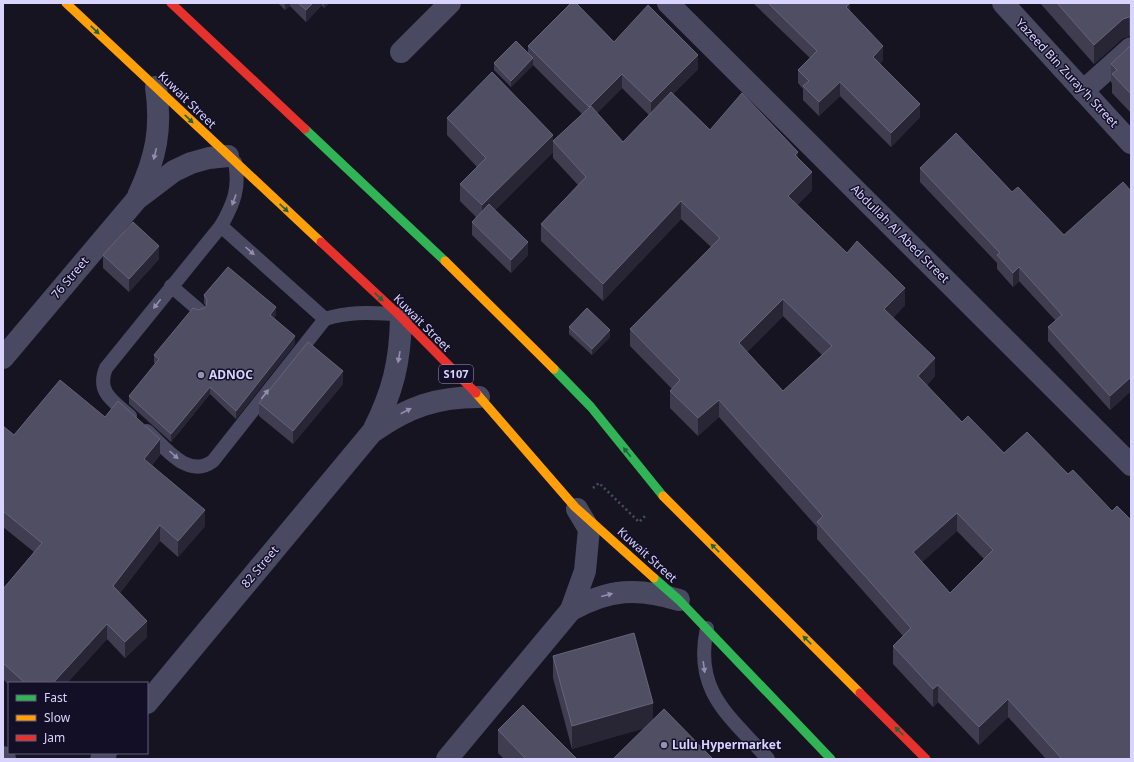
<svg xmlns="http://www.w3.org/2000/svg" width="1134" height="762" font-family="'Noto Sans',sans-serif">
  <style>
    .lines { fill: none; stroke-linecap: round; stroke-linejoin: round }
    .path { stroke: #44505f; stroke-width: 2.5; stroke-dasharray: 2 3; stroke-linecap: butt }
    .lane { stroke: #4a4962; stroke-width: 14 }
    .street { stroke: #4a4962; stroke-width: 22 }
    .fast { stroke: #30b455; stroke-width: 9 }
    .slow { stroke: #ff9f0a; stroke-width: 9 }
    .jam { stroke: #e5322d; stroke-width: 9 }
    .wall { fill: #403d50; fill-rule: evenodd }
    .shaded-wall { fill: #282635 }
    .building { fill: #504e63; stroke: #66637b; fill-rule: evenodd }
    .oneway { fill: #22623e }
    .oneway2 { fill: #928eb0 }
    .poi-dot { fill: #9591b1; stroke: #130f26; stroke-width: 1.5 }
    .labels { text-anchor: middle; stroke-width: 3; stroke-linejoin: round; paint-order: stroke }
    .shield { fill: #130f26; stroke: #9e99be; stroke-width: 1 }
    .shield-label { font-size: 11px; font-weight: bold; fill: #d9d4ff }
    .street-label { font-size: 12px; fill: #d9d4ff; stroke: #130f26 }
    .poi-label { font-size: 12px; font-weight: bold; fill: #d9d4ff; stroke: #130f26; text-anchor: start }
  </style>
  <rect width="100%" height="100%" fill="#161421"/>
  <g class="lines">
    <path class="path" d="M593,488l6,-5 40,39 6,-6"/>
    <g class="lane">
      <path d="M221,226l104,93c26,-8 46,-6 73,-5"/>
      <path d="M171,286l28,24"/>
      <path d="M130,416c-17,-15 -34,-24 -24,-48l115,-142c13,-23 19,-38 14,-64"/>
      <path d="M147,431c18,16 41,49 66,30l112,-142"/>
      <path d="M707,628c-14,64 23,88 61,131"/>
    </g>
    <g class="street">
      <path d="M668,3l463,462"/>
      <path d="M1003,3l128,140"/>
      <path d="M401,52l49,-49"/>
      <path d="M1083,91l48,-43"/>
      <path d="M138,196c18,-38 24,-67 18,-109"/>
      <path d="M3,358l134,-159 37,-28 17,-8 18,-5 19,-2"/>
      <path d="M374,431c34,-24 63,-34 105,-34"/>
      <path d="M571,610c38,-21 67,-23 108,-10"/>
      <path d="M147,703l226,-272c20,-40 27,-68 28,-113"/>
      <path d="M3,757l2,2"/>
      <path d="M101,759l5,-6"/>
      <path d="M447,759l124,-149 14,-39 4,-42 -12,-20"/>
    </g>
    <g class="fast">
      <path d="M305,129l140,132"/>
      <path d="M554,369l37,38 72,89"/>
      <path d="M654,578l25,22 152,159"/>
    </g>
    <g class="slow">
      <path d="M66,3l255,239"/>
      <path d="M445,261l109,108"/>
      <path d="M476,393l99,114 79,71"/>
      <path d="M663,496l197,197"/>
    </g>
    <g class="jam">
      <path d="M171,3l134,126"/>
      <path d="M321,242l77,72 78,79"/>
      <path d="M860,693l66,66"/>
    </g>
  </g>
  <g class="wall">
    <path d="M278,3h51l-5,5 -2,-3 -16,17 -16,-16 -5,4z"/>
    <path d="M753,3h97v9l33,48 -3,3 40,54 -29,30 -51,-51 -21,20 -16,-16v-11l-5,-6v-13l12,-12z"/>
    <path d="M1040,3h91v33h-2l-6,2 -29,26z"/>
    <path d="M614,42l84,27 -25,25 37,36 88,28 14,32 -15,15 50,48 58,52 -12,13 42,58 -8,9 204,374h-85l-38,-42 -29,28 -41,-43 -5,5 -40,-43v-18l10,-10 -86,-97v-12l-98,-110 -21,19 -28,-28v-17l2,-2 -42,-43v-17l81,-82 -30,-28 -78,82 -62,-60v-17l37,-39 -25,-27v-17l29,-27 -49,-49 -22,22 -17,-17v-7l34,-10v-7zM622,88l27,27 -26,27 -26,-29zM783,316l39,39 -39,36 -36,-39zM957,531l27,28 -34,34 -28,-31z"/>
    <path d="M1131,45v68l-19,-20v-9l-1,-2v-18z"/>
    <path d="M447,118l106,34 -58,58 33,45 -17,18 -39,-38v-13l4,-5 -16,-16v-17l17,-17 -30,-32z"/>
    <path d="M920,168l92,24 52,43 67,-44v200l-21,19 -62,-69v-14l8,-6 -37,-40 -6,6 -16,-18v-6l-77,-81z"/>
    <path d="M103,255l56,4 -30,33 -26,-24z"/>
    <path d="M204,295l72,20 -2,3 21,26 -59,75 -26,-25 -39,48 -42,-38v-8l27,-32 -2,-1v-8l44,-45 8,-3v-1l-2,-3z"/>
    <path d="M569,327l41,10 -18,18 -23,-21z"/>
    <path d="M343,384l-50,60 -34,-28v-13z"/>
    <path d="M105,417l55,38 -8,10 53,61 -27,31 -18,-16 -40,52 27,44 -22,21 -18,-19 -40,44h-58v2l-6,-6v-90l31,-37 -31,-25v-101l11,9z"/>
    <path d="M553,656l91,72 -72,21 -19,-71z"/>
    <path d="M498,730l79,29h-73l-6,-6z"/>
  </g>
  <g class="shaded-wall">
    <path d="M285,3h5v3l-5,4z"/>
    <path d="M313,3h9v2l-16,17v-12z"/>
    <path d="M324,3h5l-5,5z"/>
    <path d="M850,3v14l-4,-10z"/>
    <path d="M1129,17v19l-6,2 -29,26v-19l29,-26z"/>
    <path d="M883,46v14l-10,10v-13z"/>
    <path d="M698,55v14l-47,47v-14z"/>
    <path d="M533,58v7l-22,22v-6z"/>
    <path d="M622,74v14l-33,33v-14z"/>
    <path d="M840,82v14l-21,20v-14z"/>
    <path d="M920,104v13l-29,30v-14z"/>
    <path d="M553,135v17l-71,71v-18z"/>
    <path d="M798,152v18l-3,-15z"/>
    <path d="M812,172v18l-24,24v-18z"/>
    <path d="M681,201v18l-78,82v-17z"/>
    <path d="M528,242v13l-17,18v-13z"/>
    <path d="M159,246v13l-30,33v-13z"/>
    <path d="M1019,267v14l-6,6v-14z"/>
    <path d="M905,288v17l-21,22v-18z"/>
    <path d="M783,299v17l-44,44v-17z"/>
    <path d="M276,307v8l-6,8v-8z"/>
    <path d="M610,330v7l-18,18v-6z"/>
    <path d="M295,336v8l-59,75v-8z"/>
    <path d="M935,358v18l-17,18v-18z"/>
    <path d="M343,371v13l-50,60v-13z"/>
    <path d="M1131,377v14l-21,19v-14z"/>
    <path d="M210,387v7l-39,48v-8z"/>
    <path d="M719,400v17l-21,19v-18z"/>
    <path d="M160,439v16l-16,19v-15z"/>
    <path d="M205,510v16l-27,31v-16z"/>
    <path d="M957,513v18l-44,39v-18z"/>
    <path d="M160,525v16l-47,61v-16z"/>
    <path d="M147,621v16l-22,21v-16z"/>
    <path d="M107,624v15l-40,44h-14z"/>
    <path d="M938,685v17l-5,5v-18z"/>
    <path d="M1008,699v18l-29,28v-18z"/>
    <path d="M653,703v23l-81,23v-23z"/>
  </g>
  <g class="building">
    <path d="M298,3h15l-7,7z"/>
    <path d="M571,3h5l38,39 34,-37 50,50 -47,47 -29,-28 -33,33 -61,-61z"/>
    <path d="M768,3h82l-4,4 37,39 -10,11 47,47 -29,29 -51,-51 -21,20 -16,-16 6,-5 -11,-11 19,-19z"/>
    <path d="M1057,3h74v14h-2l-6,2 -29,26z"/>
    <path d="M516,41l17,17 -22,23 -17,-18z"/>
    <path d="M1131,45v49l-19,-20 5,-4 -6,-6z"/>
    <path d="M492,72l61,63 -71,70 -22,-21 26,-26 -39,-40z"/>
    <path d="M671,92l39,38 32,-37 56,59 -3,3 17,17 -24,24 59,57 10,-12 48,47 -21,21 51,49 -17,18 44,46 6,-6 36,37 23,-21 41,42 5,-4 39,41 5,-5 14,14v239h-69l-54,-60 -29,28 -41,-42 -5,4 -40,-43 18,-18 -94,-106 6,-6 -104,-116 -21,18 -28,-27 10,-11 -50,-51 90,-91 -39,-37 -78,83 -62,-60 45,-47 -33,-36 38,-35 32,36zM783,299l49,47 -49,45 -44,-48zM957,513l36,37 -43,43 -37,-41z"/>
    <path d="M956,133l56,59 6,-5 46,48 59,-53 8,9v186l-21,19 -62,-69 14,-12 -43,-48 -6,6 -16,-18 3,-2 -80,-85z"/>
    <path d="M489,204l39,38 -17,18 -39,-38z"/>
    <path d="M133,222l26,24 -30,33 -26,-24z"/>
    <path d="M228,267l48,40 -6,8 25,21 -59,75 -26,-24 -39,47 -42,-38 30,-37 -5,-4 39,-47 5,2 8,-3 1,-7 -3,-5z"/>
    <path d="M587,308l23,22 -18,19 -23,-22z"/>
    <path d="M308,342l35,29 -50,60 -34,-28z"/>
    <path d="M60,380l45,37 13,-16 42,38 -16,20 61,51 -27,31 -18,-16 -47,61 34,35 -22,21 -18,-18 -54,59h-28l-22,-20v-74l39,-46 -39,-32v-85l11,9z"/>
    <path d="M634,633l19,70 -81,23 -19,-70z"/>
    <path d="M523,705l54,54h-51l-28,-29z"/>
    <path d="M664,709l49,50h-100z"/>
  </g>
  <defs><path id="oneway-solid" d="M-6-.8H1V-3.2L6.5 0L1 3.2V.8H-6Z"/></defs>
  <g class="oneway">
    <use href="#oneway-solid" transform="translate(95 30) rotate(43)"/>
    <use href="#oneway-solid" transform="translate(189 119) rotate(44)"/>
    <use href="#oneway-solid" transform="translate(284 208) rotate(43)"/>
    <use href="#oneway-solid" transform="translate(379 297) rotate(43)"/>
    <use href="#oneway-solid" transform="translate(627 452) rotate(-129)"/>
    <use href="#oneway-solid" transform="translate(715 548) rotate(-135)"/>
    <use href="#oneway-solid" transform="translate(807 640) rotate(-135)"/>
    <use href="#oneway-solid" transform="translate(899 731) rotate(-135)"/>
  </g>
  <g class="oneway2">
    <use href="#oneway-solid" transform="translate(155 154) rotate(104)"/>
    <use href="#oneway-solid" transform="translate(234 200) rotate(110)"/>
    <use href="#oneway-solid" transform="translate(250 251) rotate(42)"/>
    <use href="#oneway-solid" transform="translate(157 304) rotate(128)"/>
    <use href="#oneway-solid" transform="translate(399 357) rotate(100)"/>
    <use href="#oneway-solid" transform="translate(265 394) rotate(-52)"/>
    <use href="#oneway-solid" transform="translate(406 411) rotate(-27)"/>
    <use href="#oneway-solid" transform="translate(174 455) rotate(42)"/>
    <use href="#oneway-solid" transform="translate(607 595) rotate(-15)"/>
    <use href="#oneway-solid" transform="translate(704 667) rotate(82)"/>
  </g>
  <g class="poi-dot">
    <circle cx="201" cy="375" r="4"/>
    <circle cx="664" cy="745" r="4"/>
  </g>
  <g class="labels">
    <rect class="shield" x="439" y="365" width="34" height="18" rx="3"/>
    <g class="shield-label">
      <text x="456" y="378">S107</text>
    </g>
    <g class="street-label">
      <text transform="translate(1067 73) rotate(47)" y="4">Yazeed Bin Zuray'h Street</text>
      <text transform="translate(187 100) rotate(44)" y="4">Kuwait Street</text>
      <text transform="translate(900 234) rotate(45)" y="4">Abdullah Al Abed Street</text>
      <text transform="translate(70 278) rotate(-50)" y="4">76 Street</text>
      <text transform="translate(422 323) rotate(45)" y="4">Kuwait Street</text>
      <text transform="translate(647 555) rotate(42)" y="4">Kuwait Street</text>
      <text transform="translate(260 567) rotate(-50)" y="4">82 Street</text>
    </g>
    <g class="poi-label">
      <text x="209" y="379">ADNOC</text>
      <text x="672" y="749">Lulu Hypermarket</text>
    </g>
  </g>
  <rect width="1134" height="762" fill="none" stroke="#d9d4ff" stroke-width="8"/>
  <rect x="8" y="682" width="140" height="72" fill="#130f26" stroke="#625e7d"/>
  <rect x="16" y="695" width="20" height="6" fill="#30b455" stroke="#625e7d"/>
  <text x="44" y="702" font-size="12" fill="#d9d4ff">Fast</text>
  <rect x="16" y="715" width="20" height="6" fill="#ff9f0a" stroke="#625e7d"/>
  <text x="44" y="722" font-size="12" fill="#d9d4ff">Slow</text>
  <rect x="16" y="735" width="20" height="6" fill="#e5322d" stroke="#625e7d"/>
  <text x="44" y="742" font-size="12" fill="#d9d4ff">Jam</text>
</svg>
